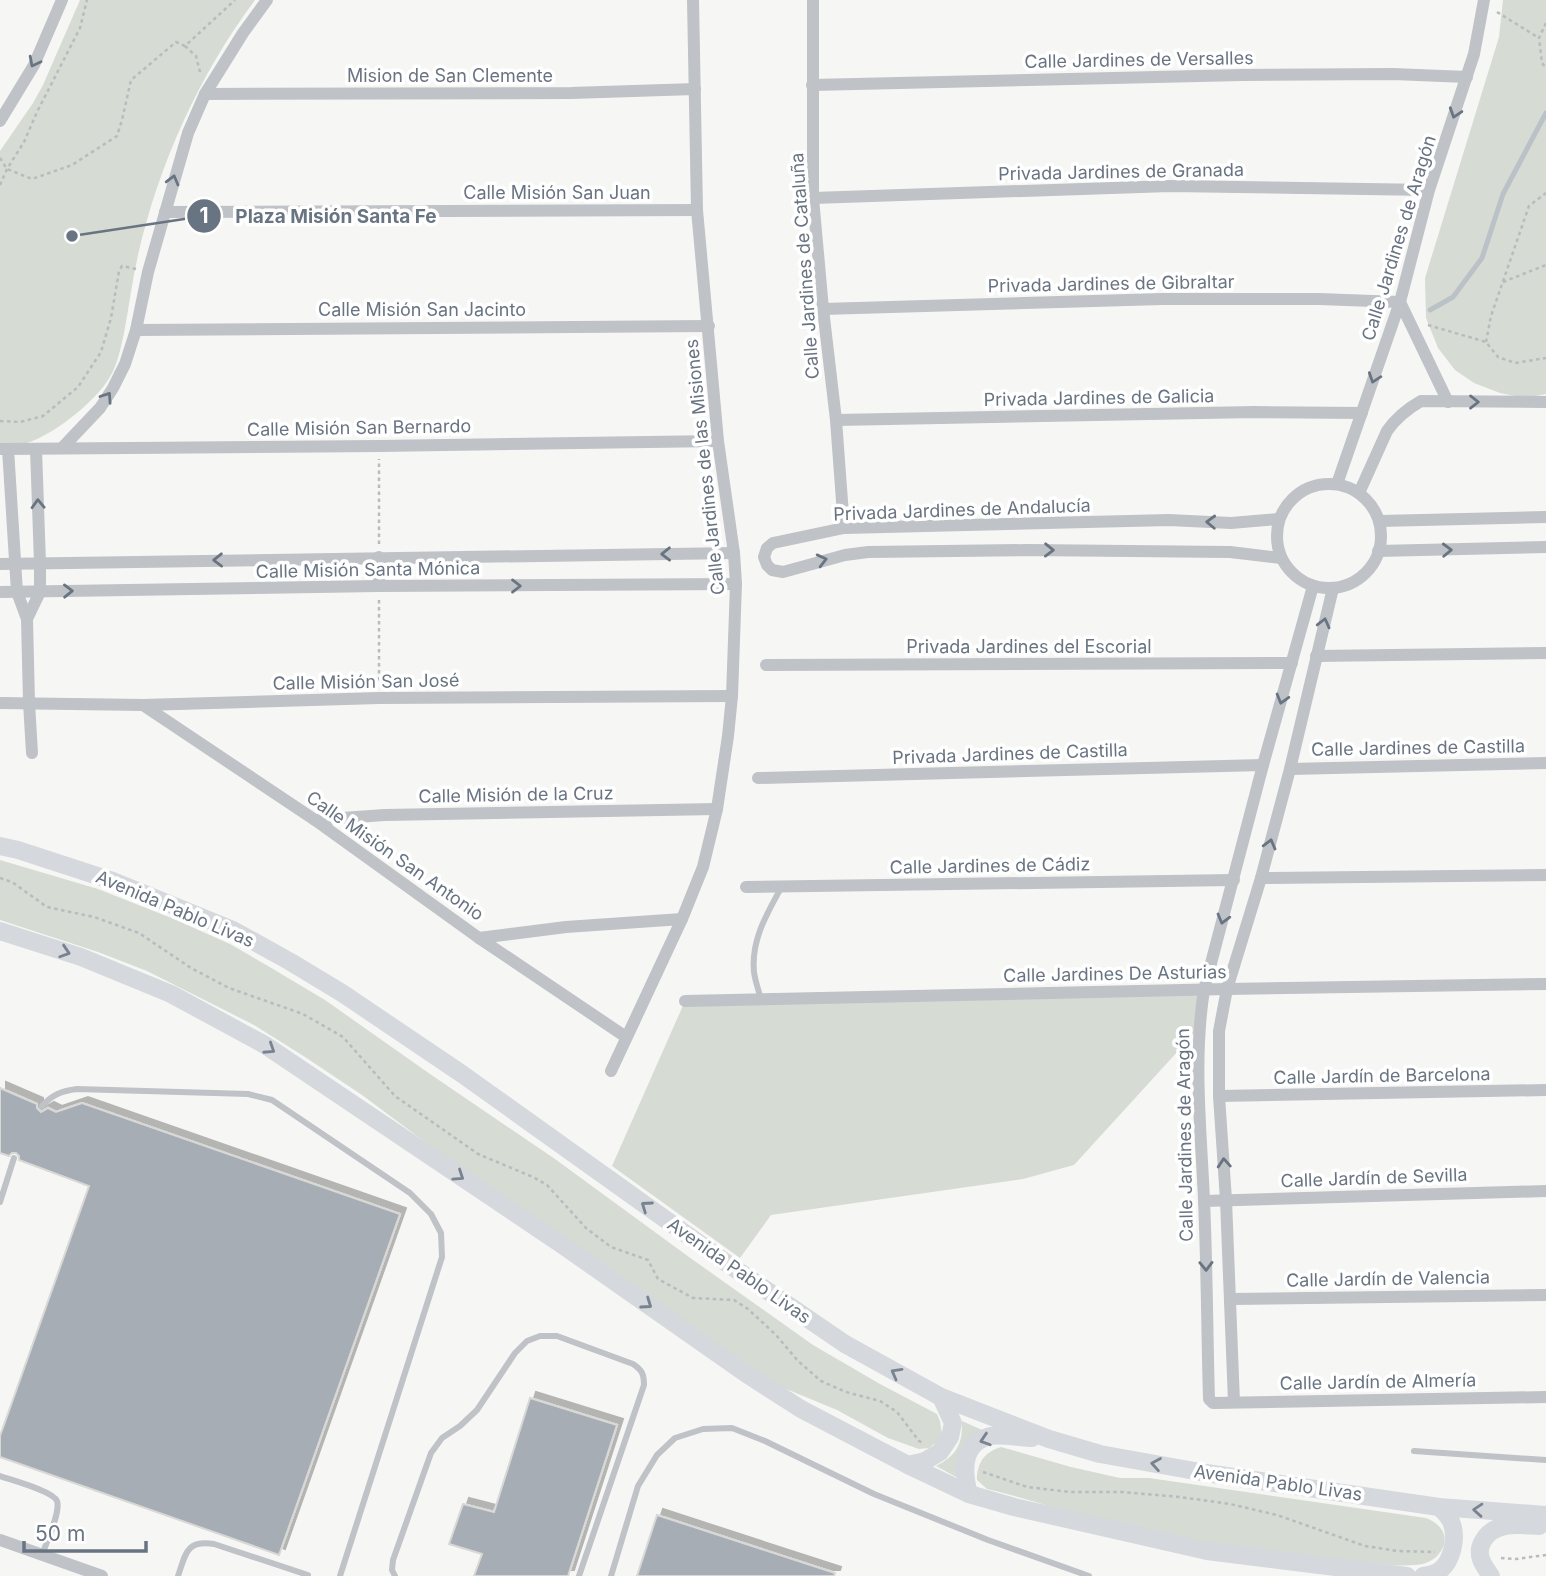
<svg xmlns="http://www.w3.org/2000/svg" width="1546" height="1576" font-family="Inter,sans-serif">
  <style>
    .green { fill: #d6dbd4 }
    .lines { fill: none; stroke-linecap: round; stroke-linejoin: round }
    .stream { stroke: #bac2c8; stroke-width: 5 }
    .building { fill: #a7adb4; stroke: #d8d8d7; stroke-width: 2; filter: url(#shadow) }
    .path { stroke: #b9bbbe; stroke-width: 2.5; stroke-dasharray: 3.5 3.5; stroke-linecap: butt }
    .lane { stroke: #bfc2c6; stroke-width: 6 }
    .street { stroke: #bfc2c6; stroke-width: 12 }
    .secondary { stroke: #d5d8dc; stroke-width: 18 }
    .oneway { stroke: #697482 }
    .oneway2 { stroke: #798390 }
    .labels { text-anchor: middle; stroke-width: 7; stroke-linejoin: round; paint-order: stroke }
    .street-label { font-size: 18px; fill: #697482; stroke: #fff }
    .leader { fill: none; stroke: #697482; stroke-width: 2.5 }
    .callout-dot { fill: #697482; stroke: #fff; stroke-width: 2.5 }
    .mark-label { font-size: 21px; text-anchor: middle; font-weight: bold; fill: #fff }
    .callout-label { font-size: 19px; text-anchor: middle; font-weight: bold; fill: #697482; stroke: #fff; stroke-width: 7; stroke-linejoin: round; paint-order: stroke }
  </style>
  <defs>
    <filter id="shadow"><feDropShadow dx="6" dy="-6" stdDeviation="0" flood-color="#0004"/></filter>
  </defs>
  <rect width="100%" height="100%" fill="#f6f7f4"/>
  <g class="green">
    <path d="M80,0h175c-56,75 -96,164 -117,255 -6,26 -9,52 -14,78 -4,18 -7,35 -18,50 -15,22 -63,61 -90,62 -5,0 -11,-1 -16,-2v-292l33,-48 10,-18z"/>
    <path d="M1503,0h43v394l-21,4 -25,-5 -26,-10 -19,-13 -17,-22 -12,-30 -1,-40 74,-241z"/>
    <path d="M0,860l98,29 76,30 56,25 38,22 57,34 105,74 125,85 134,98 124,88 67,39 57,30 3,7 2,13 -4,7 -9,7 -10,1 -31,-11 -51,-28 -58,-24 -303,-206 -114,-85 -57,-38 -51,-32 -107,-54 -49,-19 -98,-32z"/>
    <path d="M1204,990l-4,37 -126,138 -51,14 -252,36 -31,43 -128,-92 73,-165z"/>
    <path d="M962,1421l20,9 -24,48 -22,-12c20,-10 27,-22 26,-45z"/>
    <path d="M1001,1447l70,20 49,11h29l277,40c16,6 26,21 12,37 -5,6 -15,10 -23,10 -24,2 -55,-4 -80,-6 -82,-8 -165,-21 -246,-40 -17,-4 -34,-11 -50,-16 -17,-5 -35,-10 -52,-14l-10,-9c0,-17 7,-28 24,-33z"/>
  </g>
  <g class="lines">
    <path class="stream" d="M1430,310l23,-13 29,-39 21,-64 43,-81"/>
  </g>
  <g class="building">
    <path d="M0,1088l37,16v4l4,4 7,-4 8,4 26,-9 318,111 -121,341 -279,-98v-21l89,-250 -70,-26v-4l-3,-3h-4l-3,3 -9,-3z"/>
    <path d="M530,1398l87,27 -49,151h-94l8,-22 -33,-10 14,-40 31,8z"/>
    <path d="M657,1515l178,58 -1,3h-197z"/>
  </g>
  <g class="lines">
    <g class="path">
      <path d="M1497,12l42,26"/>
      <path d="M1546,23l-7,15 3,25 4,5"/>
      <path d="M185,46l11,10 4,16"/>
      <path d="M0,158l7,11 25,10 40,-14 45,-29 5,-16 9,-40 45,-38 9,4 50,-46"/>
      <path d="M0,185l7,-16 17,-27 13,-30 43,-84 7,-28"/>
      <path d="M1503,282l43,-17"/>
      <path d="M1428,325l58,17 12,15 17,6 31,-5"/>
      <path d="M1486,342l5,-26 38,-110 17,-13"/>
      <path d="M0,421l20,1 23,-6 35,-29 23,-35 10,-34 8,-47 3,-5 14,3"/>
      <path d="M379,544v-85"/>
      <path d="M379,600v84"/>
      <path d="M0,878l12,4 35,25 47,10 45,16 52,35 38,20 74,26 40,23 52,59 83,58 55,23 14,8 39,43 25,19 37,13 10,19 35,19 41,2 14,9 28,26 22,26 23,20 25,11 34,9 17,11 22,29 4,2"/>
      <path d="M983,1472l44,15 43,5h52l58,5 50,7 47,11 88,31 33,5 37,1"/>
      <path d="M1501,1558l15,1 30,-4"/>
    </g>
    <g class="lane">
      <path d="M761,1000c-2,-9 -6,-19 -7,-28 -3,-31 12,-57 27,-84"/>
      <path d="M42,1106c11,-12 20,-15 35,-17l171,5 24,6 138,93 21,21 10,19 1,24 -102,319"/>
      <path d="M0,1202l14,-44"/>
      <path d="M1414,1451l132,9"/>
      <path d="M0,1476c11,4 53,15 57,25 4,11 -11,42 -15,54"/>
      <path d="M178,1576c8,-23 8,-36 36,-32l94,31"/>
      <path d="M395,1576l-3,-6 1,-10 38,-107 11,-15 18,-12 17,-16 38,-57 12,-12 13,-5h17l76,28c9,6 11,10 11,21l-65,191"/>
      <path d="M611,1576l27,-90 19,-31 18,-17 28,-9 29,-1 33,13 109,53 114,46 101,36"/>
    </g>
    <g class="street">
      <path d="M813,0v198l10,111 13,111 8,108"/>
      <path d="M812,85l430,-10 151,-1 74,3"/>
      <path d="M205,94l366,-1 124,-4"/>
      <path d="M0,121l34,-56 28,-65"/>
      <path d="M813,198l357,-12 259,4"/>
      <path d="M165,212l532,-2"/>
      <path d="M823,309l339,-10h157l81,3 48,100"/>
      <path d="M136,330l573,-4"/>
      <path d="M836,420l419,-8 107,1"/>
      <path d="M62,448l38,-40 13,-20 12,-24 11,-34 12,-58 40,-139 17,-39 38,-61 24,-33"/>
      <path d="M0,449l379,-3 339,-5"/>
      <path d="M8,449l9,143 10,27 2,84 3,50"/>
      <circle cx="1329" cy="536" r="52"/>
      <path d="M1337,484l63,-182 29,-112 45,-136 10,-54"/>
      <path d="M1359,493l28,-62c9,-13 20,-22 34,-30l125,1"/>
      <path d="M1279,519l-48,4 -62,-3 -325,8 -71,15 -6,5 -3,9 3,8 5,5 11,2 62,-17 23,-3 160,-2 202,2 51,6"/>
      <path d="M1380,521l166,-4"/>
      <path d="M1378,551l168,-4"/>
      <path d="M0,564l734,-11"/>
      <path d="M379,586v-29"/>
      <path d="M1313,586l-50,179 -59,225c-11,70 -3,140 0,210 3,66 3,132 5,199l4,4 333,-6"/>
      <path d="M0,592l379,-6 357,-2"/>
      <path d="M27,619l13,-27v-29l-4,-114"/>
      <path d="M1316,656l230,-3"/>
      <path d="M766,665l526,-2"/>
      <path d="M0,703l143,2 236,-7 353,-2"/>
      <path d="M143,705l172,115 164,118 147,99"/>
      <path d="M1290,769l256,-6"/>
      <path d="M758,778l505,-13"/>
      <path d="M315,820l69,-5 333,-6"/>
      <path d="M1261,878l285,-3"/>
      <path d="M746,887l488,-7"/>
      <path d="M479,938l87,-11 116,-8"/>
      <path d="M685,1001l542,-12 319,-5"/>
      <path d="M611,1071l71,-152 21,-52 14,-58 11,-73 4,-40 4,-112 -2,-31 -16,-112 -21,-231 -4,-210"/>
      <path d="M1219,1096l327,-6"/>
      <path d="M1204,1201l342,-10"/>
      <path d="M1231,1299l315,-4"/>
      <path d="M1234,1402l-8,-202 -7,-104v-65l8,-42 34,-111 29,-109 43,-181"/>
      <path d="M0,1540l102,36"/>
    </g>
    <g class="secondary">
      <path d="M0,846l18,4 95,31 120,49 56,31 53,32 120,81 266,190 117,80 96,53 108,42 51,15 106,19 233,34 107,8"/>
      <path d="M0,931l81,26 90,37 94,51 296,199 184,129 56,36 107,56 61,29 45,13 193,44 200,25"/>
      <path d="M908,1465l17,-4 15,-9 10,-15 3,-14 -12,-26"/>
      <path d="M969,1494c-6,-22 -8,-49 18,-57 10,-4 33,1 45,1"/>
      <path d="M1423,1576c6,-1 12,-2 16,-5 13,-9 18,-32 13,-47 -2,-7 -8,-12 -13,-17"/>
      <path d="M1491,1576c-8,-11 -16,-22 -8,-35 11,-20 36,-16 56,-15"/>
    </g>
  </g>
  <defs><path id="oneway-chevron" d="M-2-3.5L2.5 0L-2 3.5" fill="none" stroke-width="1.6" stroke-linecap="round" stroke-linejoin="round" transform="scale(1.75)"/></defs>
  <g class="oneway">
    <use href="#oneway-chevron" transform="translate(34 62) rotate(117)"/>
    <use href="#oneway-chevron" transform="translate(1455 113) rotate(108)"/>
    <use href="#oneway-chevron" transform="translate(173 180) rotate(-75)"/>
    <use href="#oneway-chevron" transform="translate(1374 378) rotate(109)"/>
    <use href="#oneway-chevron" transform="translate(107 397) rotate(-56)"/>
    <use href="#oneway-chevron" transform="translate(1474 402)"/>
    <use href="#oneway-chevron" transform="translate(38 504) rotate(-92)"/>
    <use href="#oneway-chevron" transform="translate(1211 522) rotate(-178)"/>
    <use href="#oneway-chevron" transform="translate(1049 550) rotate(1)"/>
    <use href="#oneway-chevron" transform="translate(1447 550) rotate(-2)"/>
    <use href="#oneway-chevron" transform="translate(666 554) rotate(179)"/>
    <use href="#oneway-chevron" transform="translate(218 560) rotate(179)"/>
    <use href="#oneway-chevron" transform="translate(822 560) rotate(-14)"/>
    <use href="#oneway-chevron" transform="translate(516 586)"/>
    <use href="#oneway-chevron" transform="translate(68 591) rotate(-1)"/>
    <use href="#oneway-chevron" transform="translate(1324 623) rotate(-76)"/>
    <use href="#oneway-chevron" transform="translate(1282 699) rotate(106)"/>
    <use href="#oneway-chevron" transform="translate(1270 844) rotate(-75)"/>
    <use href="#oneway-chevron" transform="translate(1223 919) rotate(105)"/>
    <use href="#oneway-chevron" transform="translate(1224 1163) rotate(-94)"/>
    <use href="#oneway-chevron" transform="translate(1206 1266) rotate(89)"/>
  </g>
  <g class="oneway2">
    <use href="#oneway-chevron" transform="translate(65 952) rotate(18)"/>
    <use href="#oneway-chevron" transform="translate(270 1049) rotate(33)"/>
    <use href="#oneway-chevron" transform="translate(459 1176) rotate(34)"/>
    <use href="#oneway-chevron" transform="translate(646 1206) rotate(-145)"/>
    <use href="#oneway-chevron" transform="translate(647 1304) rotate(35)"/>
    <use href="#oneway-chevron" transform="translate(896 1373) rotate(-151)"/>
    <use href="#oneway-chevron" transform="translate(985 1440) rotate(162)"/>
    <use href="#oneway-chevron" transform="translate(1156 1464) rotate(-170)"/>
    <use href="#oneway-chevron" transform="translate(1478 1510) rotate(-176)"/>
  </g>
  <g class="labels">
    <g class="street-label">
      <text transform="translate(1139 60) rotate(-1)" y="6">Calle Jardines de Versalles</text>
      <text x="450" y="82">Mision de San Clemente</text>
      <text transform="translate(1121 172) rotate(-1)" y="6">Privada Jardines de Granada</text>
      <text x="557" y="199">Calle Misión San Juan</text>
      <text transform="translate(1399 238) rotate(-73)" y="6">Calle Jardines de Aragón</text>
      <text transform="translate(805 266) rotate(-94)" y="6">Calle Jardines de Cataluña</text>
      <text transform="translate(1111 284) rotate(-1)" y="6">Privada Jardines de Gibraltar</text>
      <text x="422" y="316">Calle Misión San Jacinto</text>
      <text transform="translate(1099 398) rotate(-1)" y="6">Privada Jardines de Galicia</text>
      <text transform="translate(359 428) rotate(-1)" y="6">Calle Misión San Bernardo</text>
      <text transform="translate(705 467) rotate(-96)" y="6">Calle Jardines de las Misiones</text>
      <text transform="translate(962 510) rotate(-2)" y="6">Privada Jardines de Andalucía</text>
      <text transform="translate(368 570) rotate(-1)" y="6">Calle Misión Santa Mónica</text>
      <text x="1029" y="653">Privada Jardines del Escorial</text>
      <text transform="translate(366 682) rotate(-1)" y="6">Calle Misión San José</text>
      <text transform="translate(1418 748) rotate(-1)" y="6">Calle Jardines de Castilla</text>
      <text transform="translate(1010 754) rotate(-2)" y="6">Privada Jardines de Castilla</text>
      <text transform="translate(516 795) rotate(-1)" y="6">Calle Misión de la Cruz</text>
      <text transform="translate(395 856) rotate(35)" y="6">Calle Misión San Antonio</text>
      <text transform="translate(990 866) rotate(-1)" y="6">Calle Jardines de Cádiz</text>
      <text transform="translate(175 909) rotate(23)" y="6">Avenida Pablo Livas</text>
      <text transform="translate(1115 974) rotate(-1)" y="6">Calle Jardines De Asturias</text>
      <text transform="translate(1382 1076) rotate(-1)" y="6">Calle Jardín de Barcelona</text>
      <text transform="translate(1185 1135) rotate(-91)" y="6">Calle Jardines de Aragón</text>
      <text transform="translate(1374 1178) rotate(-2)" y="6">Calle Jardín de Sevilla</text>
      <text transform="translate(739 1271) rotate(35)" y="6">Avenida Pablo Livas</text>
      <text transform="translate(1388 1279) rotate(-1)" y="6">Calle Jardín de Valencia</text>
      <text transform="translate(1378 1382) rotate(-1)" y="6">Calle Jardín de Almería</text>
      <text transform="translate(1278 1483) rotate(8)" y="6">Avenida Pablo Livas</text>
    </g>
  </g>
  <path class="leader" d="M72 236L204 216"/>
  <g class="callout-dot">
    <circle cx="72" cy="236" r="7"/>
    <circle cx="204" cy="216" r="18"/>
  </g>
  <g class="mark-label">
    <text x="204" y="223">1</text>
  </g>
  <g class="callout-label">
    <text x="336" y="223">Plaza Misión Santa Fe</text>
  </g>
  <path d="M24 1541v10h122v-10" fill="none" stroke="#697482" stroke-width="3.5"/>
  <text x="35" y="1541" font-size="21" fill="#697482" stroke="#ffffff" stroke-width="5" paint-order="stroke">50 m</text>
</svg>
